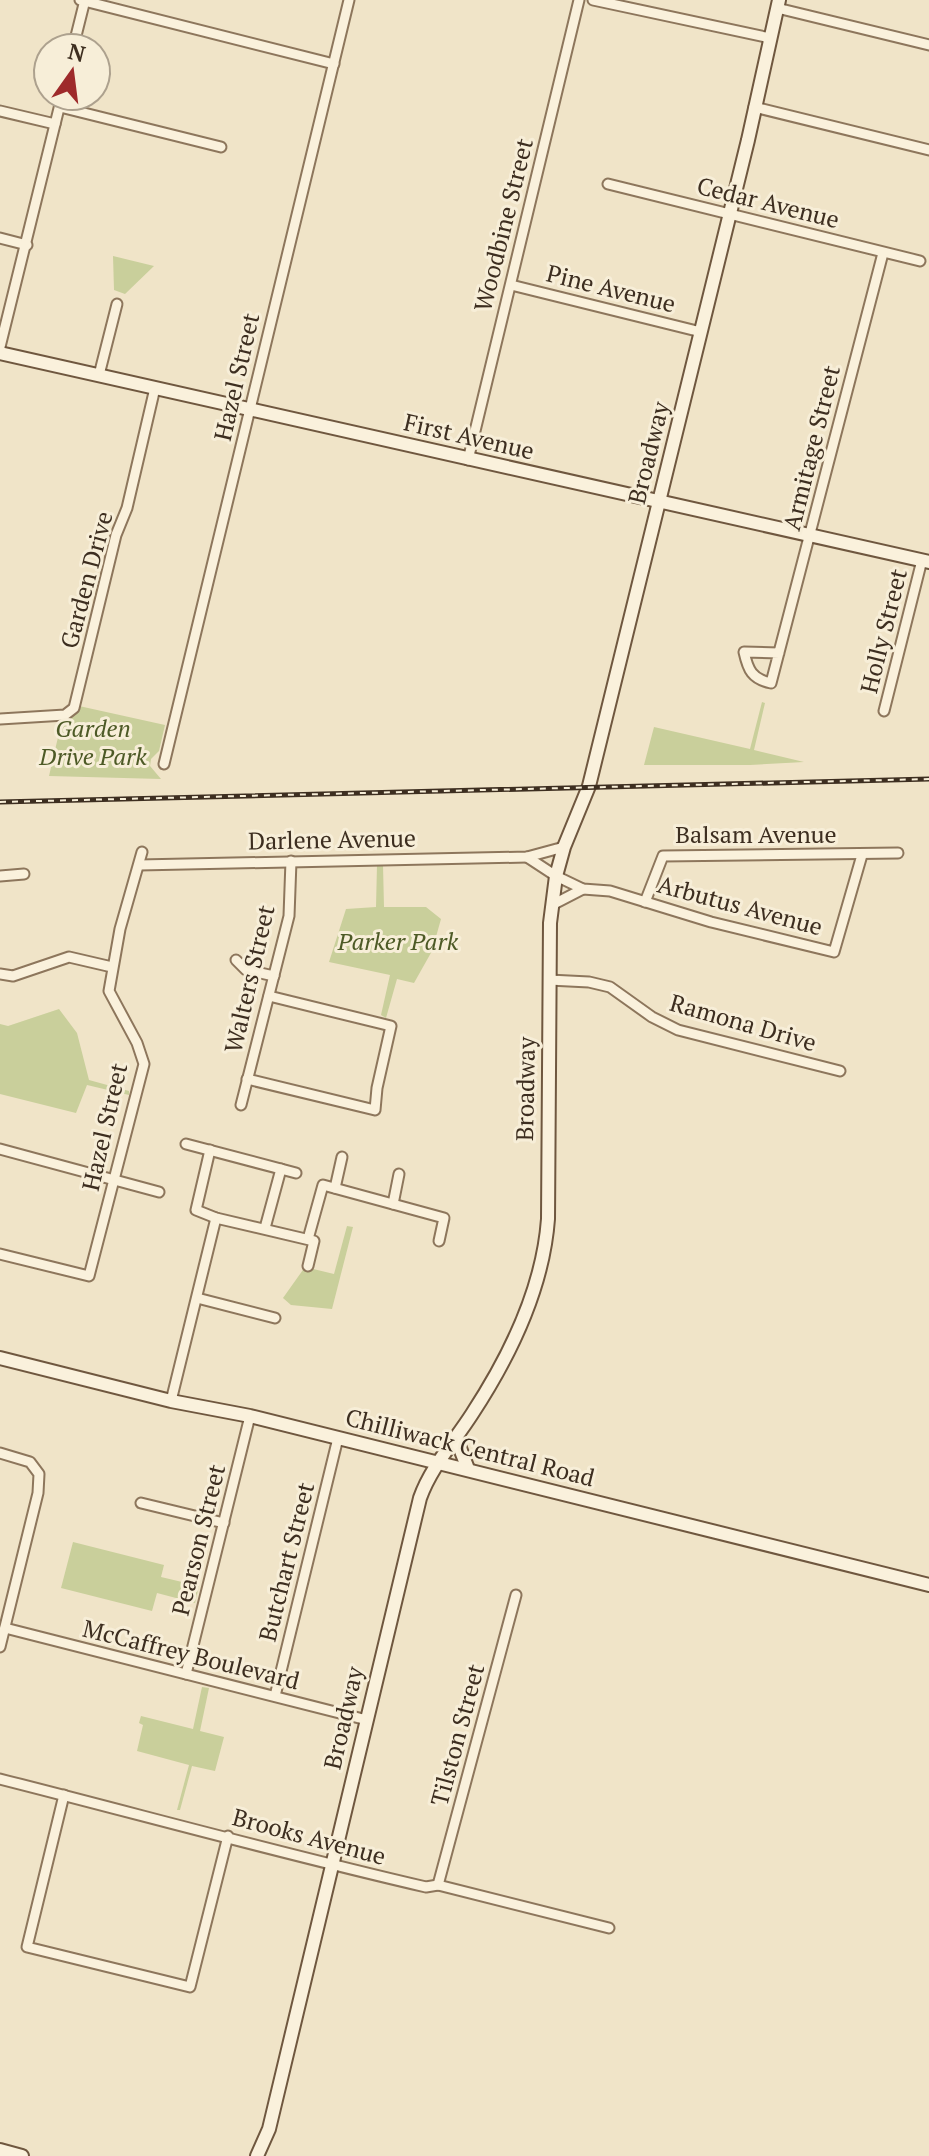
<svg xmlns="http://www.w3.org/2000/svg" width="929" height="2156" font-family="'PT Serif',serif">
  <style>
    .park { fill: #c9cf9b }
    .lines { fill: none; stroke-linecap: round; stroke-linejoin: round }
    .street-casing { stroke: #8d765c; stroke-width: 13 }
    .secondary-casing { stroke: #6f573f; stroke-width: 16 }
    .street { stroke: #faf1dc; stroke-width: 9 }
    .secondary { stroke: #faf1dc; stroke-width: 12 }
    .rail-casing { stroke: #3d2e20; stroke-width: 5 }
    .rail { stroke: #f7eed8; stroke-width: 2; stroke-dasharray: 6; stroke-linecap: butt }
    .labels { text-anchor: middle; stroke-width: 6; stroke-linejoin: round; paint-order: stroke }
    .street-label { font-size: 24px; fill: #3d2e20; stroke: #f7eed8 }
    .park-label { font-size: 24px; font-style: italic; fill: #4d5a26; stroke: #f7eed8 }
  </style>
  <rect width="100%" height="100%" fill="#f0e4c8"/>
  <g class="park">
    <path d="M113,256l41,10 -29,28 -11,-4z"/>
    <path d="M762,702l3,1 -11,47 50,12 -54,3h-106l10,-38 96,22z"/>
    <path d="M79,706l86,19 -6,26 -8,8 -1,7 11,13 -112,-3 13,-56c10,-1 14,-5 17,-14z"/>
    <path d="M377,865h6l1,42h42l15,12 -9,32 -18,32 -17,-4 -11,39 -5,-3 9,-40 -61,-13 17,-53 30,-2z"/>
    <path d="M59,1009l18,24 12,47 40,11v4l-42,-10 -11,28 -76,-19v-70l8,2z"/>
    <path d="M347,1226l6,1 -21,82 -41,-4 -8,-7 22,-31 29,7z"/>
    <path d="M73,1542l91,23 -3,12 38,9 -4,17 -38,-10 -5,18 -91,-23z"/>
    <path d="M202,1687l7,1 -9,43 24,6 -9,34 -23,-5 -12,44h-3l12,-45 -52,-14 6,-26 -4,-2 2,-7 52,13z"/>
  </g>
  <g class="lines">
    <defs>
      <g id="street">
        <path d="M80,0l254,64"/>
        <path d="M593,0l177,38"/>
        <path d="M777,8l152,37"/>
        <path d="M73,48l12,-48"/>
        <path d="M60,107l161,40"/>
        <path d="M754,107l175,43"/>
        <path d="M0,111l55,13"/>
        <path d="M608,184l312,77"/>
        <path d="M0,238l27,7"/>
        <path d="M511,285l190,47"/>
        <path d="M0,347l62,-251"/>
        <path d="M99,375l18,-71"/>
        <path d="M468,460l111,-460"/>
        <path d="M779,653l-35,-1c4,18 8,27 27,31l112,-430"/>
        <path d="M884,711l38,-151"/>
        <path d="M0,719l65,-4 9,-7 42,-173 11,-27 28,-120"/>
        <path d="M164,764l185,-764"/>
        <path d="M527,857l29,19 27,13 27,2 101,31 123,30 28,-97"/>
        <path d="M139,865l388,-8 37,-10"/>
        <path d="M0,876l24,-2"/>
        <path d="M645,902l18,-46 235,-3"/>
        <path d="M552,905l31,-16"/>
        <path d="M236,960l10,10 28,6"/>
        <path d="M0,974l13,2 56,-19 43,10"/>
        <path d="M549,980l40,2 21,5 42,30 26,13 162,41"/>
        <path d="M247,1079l128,31 2,-22 14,-62 -122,-30"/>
        <path d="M241,1105l48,-189 2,-55"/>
        <path d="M186,1144l110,29"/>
        <path d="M0,1149l159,43"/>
        <path d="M210,1150l-14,60 20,8 98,23 -6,25"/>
        <path d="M335,1188l7,-31"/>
        <path d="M393,1204l6,-30"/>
        <path d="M265,1228l16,-59"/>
        <path d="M308,1239l15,-54 121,33 -5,23"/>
        <path d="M0,1254l89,22 55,-212 -7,-21 -28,-52 11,-62 22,-77"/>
        <path d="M197,1298l78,20"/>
        <path d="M171,1401l45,-183"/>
        <path d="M0,1453l30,9 9,12 -1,19 -38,154"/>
        <path d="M141,1503l83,20"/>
        <path d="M5,1628l362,92"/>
        <path d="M186,1674l64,-258"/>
        <path d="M275,1696l63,-258"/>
        <path d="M0,1779c142,36 283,75 426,108l12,-2 171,43"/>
        <path d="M64,1795l-37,152 163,40 38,-151"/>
        <path d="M438,1885l78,-290"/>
      </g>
      <g id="secondary">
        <path d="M0,353l929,209"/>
        <path d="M0,1358l171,43 79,15 679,169"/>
        <path d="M456,1438l12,31"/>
        <path d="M0,2150l22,6"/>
        <path d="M257,2156l12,-27 151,-631c11,-31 34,-56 52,-84 38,-58 71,-126 76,-195l2,-296 6,-47 8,-29 25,-61 159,-646 31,-140"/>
      </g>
    </defs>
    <use href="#street" class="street-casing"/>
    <use href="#secondary" class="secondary-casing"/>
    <use href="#street" class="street"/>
    <use href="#secondary" class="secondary"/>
    <defs>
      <path id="rail" d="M0,802l929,-23"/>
    </defs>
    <use href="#rail" class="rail-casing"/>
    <use href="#rail" class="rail"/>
  </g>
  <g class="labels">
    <g class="street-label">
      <text transform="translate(768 203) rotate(14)" y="8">Cedar Avenue</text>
      <text transform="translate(504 225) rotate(-76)" y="8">Woodbine Street</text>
      <text transform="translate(611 289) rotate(14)" y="8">Pine Avenue</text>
      <text transform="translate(237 377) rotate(-77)" y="8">Hazel Street</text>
      <text transform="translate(469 437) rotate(13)" y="8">First Avenue</text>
      <text transform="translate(812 448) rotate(-76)" y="8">Armitage Street</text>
      <text transform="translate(649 453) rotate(-76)" y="8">Broadway</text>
      <text transform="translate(87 580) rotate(-75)" y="8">Garden Drive</text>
      <text transform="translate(884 631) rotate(-76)" y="8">Holly Street</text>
      <text x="756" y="843">Balsam Avenue</text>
      <text transform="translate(332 840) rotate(-1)" y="8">Darlene Avenue</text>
      <text transform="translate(740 906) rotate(15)" y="8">Arbutus Avenue</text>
      <text transform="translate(250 979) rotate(-77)" y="8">Walters Street</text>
      <text transform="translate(743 1023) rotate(16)" y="8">Ramona Drive</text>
      <text transform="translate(526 1089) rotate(-89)" y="8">Broadway</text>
      <text transform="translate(105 1127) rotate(-77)" y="8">Hazel Street</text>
      <text transform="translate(470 1448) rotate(14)" y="8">Chilliwack Central Road</text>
      <text transform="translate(199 1540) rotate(-76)" y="8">Pearson Street</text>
      <text transform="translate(287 1562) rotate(-76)" y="8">Butchart Street</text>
      <text transform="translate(191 1655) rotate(14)" y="8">McCaffrey Boulevard</text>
      <text transform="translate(344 1718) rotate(-77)" y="8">Broadway</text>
      <text transform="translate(458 1735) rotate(-75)" y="8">Tilston Street</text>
      <text transform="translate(309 1837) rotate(15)" y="8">Brooks Avenue</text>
    </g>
    <g class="park-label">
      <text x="93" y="737">Garden<tspan x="93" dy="28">Drive Park</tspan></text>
      <text x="398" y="950">Parker Park</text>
    </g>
  </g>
  <g transform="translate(72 72) rotate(14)"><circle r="38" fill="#f7eed8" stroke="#ada18e" stroke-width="2"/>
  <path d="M0-6L14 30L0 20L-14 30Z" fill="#9e2a2b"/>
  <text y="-12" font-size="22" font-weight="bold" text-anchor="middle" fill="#3d2e20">N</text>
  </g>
</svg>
